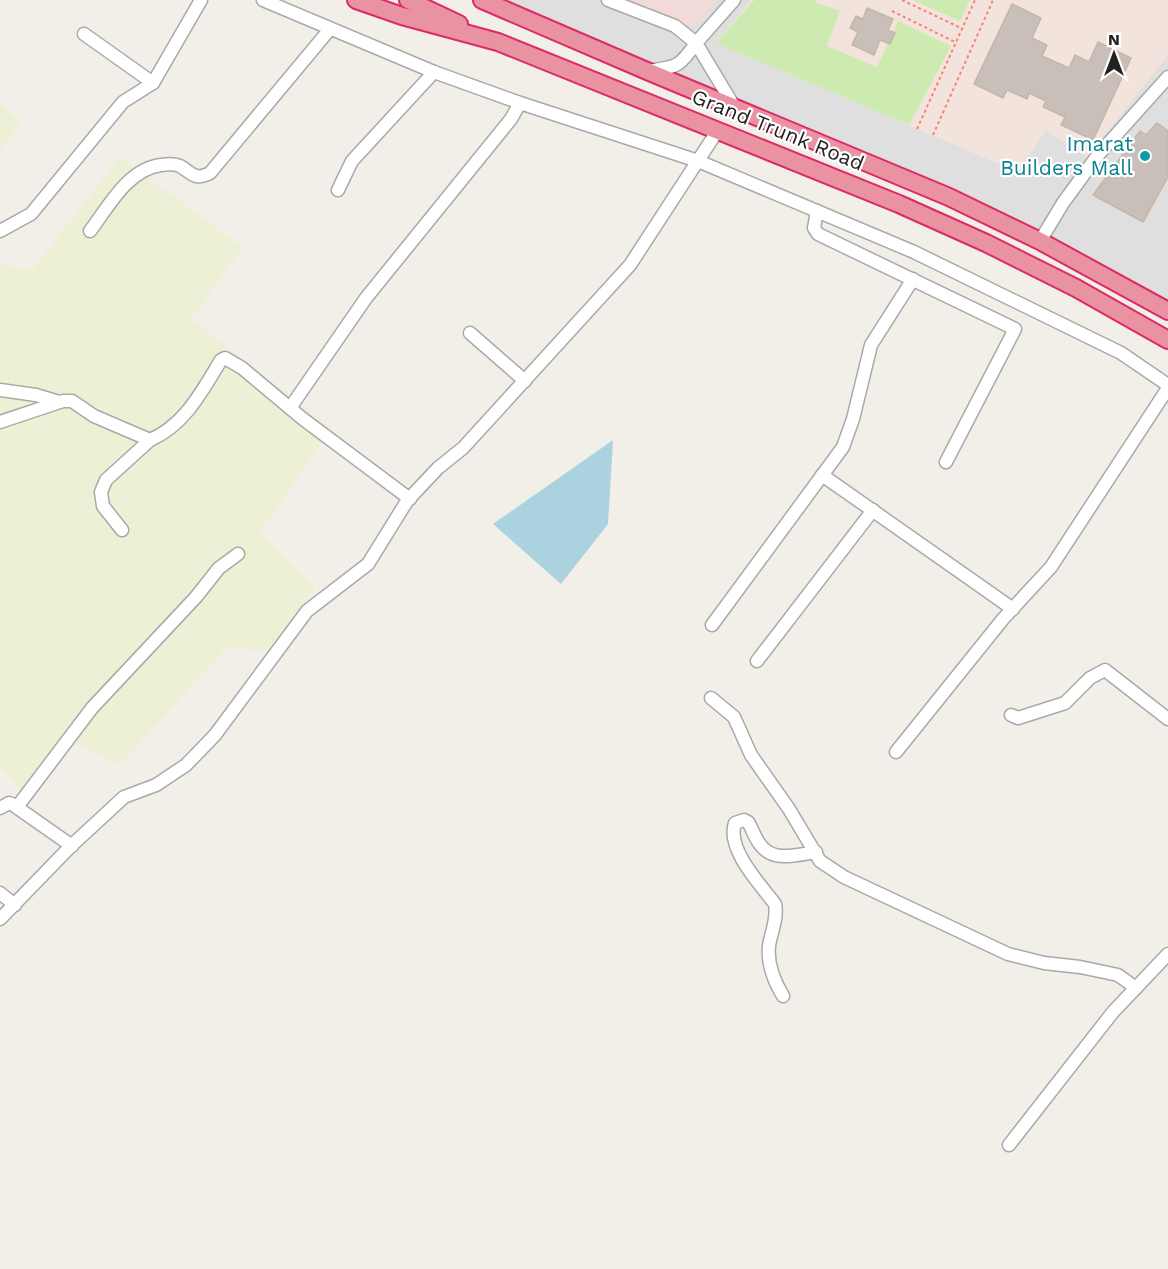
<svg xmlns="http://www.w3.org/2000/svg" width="1168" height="1269" font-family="'Work Sans',sans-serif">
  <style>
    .residential { fill: #e0dfdf }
    .commercial { fill: #f2dad9 }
    .military { fill: #f3e3dd }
    .farmland { fill: #eef0d5 }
    .grass { fill: #cdebb0 }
    .water { fill: #aad3df }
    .building { fill: #c7bfb8; stroke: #c4b6ab; stroke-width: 1.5 }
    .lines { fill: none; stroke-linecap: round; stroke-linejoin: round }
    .minor-casing { stroke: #a9a9a9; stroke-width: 15 }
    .highway-casing { stroke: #dc2a67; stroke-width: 20 }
    .path { stroke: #fa8072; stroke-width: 2; stroke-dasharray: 3 3; stroke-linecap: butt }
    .minor { stroke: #fff; stroke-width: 12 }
    .highway { stroke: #e892a2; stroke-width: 16 }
    .culture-dot { fill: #0f9aa8; stroke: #fff; stroke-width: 2 }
    .labels { text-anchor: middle; stroke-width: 4.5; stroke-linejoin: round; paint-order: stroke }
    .street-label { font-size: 21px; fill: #222; stroke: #fff }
    .culture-label { font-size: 21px; fill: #0d838f; stroke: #fff; text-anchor: end }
  </style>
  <rect width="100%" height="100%" fill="#f2efe9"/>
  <path class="residential" d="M501,0h667v303z"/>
  <path class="commercial" d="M628,0h89l-23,27z"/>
  <path class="military" d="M751,0h417v55l-81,102 -41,-27 -28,42 -302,-129z"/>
  <g class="farmland">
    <path d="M0,104l21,19 -21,28z"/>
    <path d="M120,157l123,90 -52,72 141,109 -72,104 56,56 -26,31 -19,32 -45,-3 -106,117 -51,-26 -43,55 -26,-26v-504l32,6z"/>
  </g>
  <g class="grass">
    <path d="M754,0h61v2l25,9 -13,35 50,21 21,-46 53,25 -42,79 -193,-82z"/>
    <path d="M912,0h58l-10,21z"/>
  </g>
  <path class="water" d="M613,440l-5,84 -47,60 -68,-60z"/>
  <g class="building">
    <path d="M1012,4l29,14 -9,20 15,7 -5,11 27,12 6,-13 14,7 9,-20 33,16 -38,82 -32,-15 4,-8 -22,-10 3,-6 -17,-8 -2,6 -20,-9 -4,8 -29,-14z"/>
    <path d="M867,8l26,11 -5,11 7,3 -5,11 -10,-4 -6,15 -22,-10 6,-13 -8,-4 6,-12 7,3z"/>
    <path d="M1157,123l11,8v46l-25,45 -50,-27 47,-64 6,4z"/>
  </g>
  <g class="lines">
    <defs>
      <g id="minor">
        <path d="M263,0l171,72 86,31 178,58 216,91 207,101 47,32"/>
        <path d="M608,0l67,26 21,17 38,-43"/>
        <path d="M84,34l69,49"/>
        <path d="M647,71c29,-4 32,-3 49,-28l39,65"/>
        <path d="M338,190l14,-29 82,-89"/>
        <path d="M817,211l-3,17 4,6 197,95 -69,133"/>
        <path d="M0,231l31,-17 92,-112 30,-19 48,-83"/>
        <path d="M90,231c19,-25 38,-62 71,-66 6,-1 14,-1 19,1 12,7 14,15 30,7l120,-144"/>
        <path d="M1040,241l23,-38 35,-48 70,-78"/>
        <path d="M470,333l55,48"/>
        <path d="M0,390l36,5 23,7"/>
        <path d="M290,408l76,-110 145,-179 9,-16"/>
        <path d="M0,422l63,-21h9l22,15 56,24c35,-15 52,-49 71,-80l4,-2 17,10 61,51 107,80"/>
        <path d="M822,475l191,134"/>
        <path d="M122,530l-19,-24 -2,-14 5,-12 44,-40"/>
        <path d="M712,625l131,-178 10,-28 18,-74 42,-66"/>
        <path d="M757,661l116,-151"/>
        <path d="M711,698l23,19 17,38 38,54 31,52 24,16 164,77 36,9 36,4 38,8 18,13"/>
        <path d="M1011,715l7,3 47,-15 25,-25 15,-8 63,49"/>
        <path d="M896,752l107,-133 48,-52 117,-179"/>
        <path d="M17,807l75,-99 104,-111 23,-29 19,-14"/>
        <path d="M0,808l9,-5 3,1 60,42"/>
        <path d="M0,893l15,12"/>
        <path d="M0,919l71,-73 53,-49 32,-12 30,-20 29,-30 92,-124 61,-47 39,-63 31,-33 25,-20 167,-183 88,-135"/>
        <path d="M783,996c-9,-15 -16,-32 -14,-50 2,-14 9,-27 6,-42 -15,-20 -49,-55 -40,-81l9,-3 4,2c4,6 6,14 11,21 13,20 36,12 57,9"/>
        <path d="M1009,1145l104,-133 55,-58"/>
      </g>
      <g id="highway">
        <path d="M356,0l46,16 96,26 401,162 87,39 90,45 92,52"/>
        <path d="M408,0l51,24"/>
        <path d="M482,0l165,71 302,126 91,44 128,70"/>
      </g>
    </defs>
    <use href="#minor" class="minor-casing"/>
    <use href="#highway" class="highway-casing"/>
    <g class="path">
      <path d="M902,0l61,29"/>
      <path d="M892,11l65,32"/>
      <path d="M917,129l58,-129"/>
      <path d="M933,135l60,-135"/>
    </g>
    <use href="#minor" class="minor"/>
    <use href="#highway" class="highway"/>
  </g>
  <circle class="culture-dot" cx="1145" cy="156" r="6"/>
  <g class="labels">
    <g class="street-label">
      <text transform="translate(778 130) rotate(22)" y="7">Grand Trunk Road</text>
    </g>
    <g class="culture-label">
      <text x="1133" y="151">Imarat<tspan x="1133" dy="24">Builders Mall</tspan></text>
    </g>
  </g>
  <g transform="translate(1114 54)" stroke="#ffffff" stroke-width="4.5" paint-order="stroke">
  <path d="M0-4.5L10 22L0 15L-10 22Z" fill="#222222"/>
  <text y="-9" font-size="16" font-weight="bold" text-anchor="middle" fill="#222222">N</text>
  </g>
</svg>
